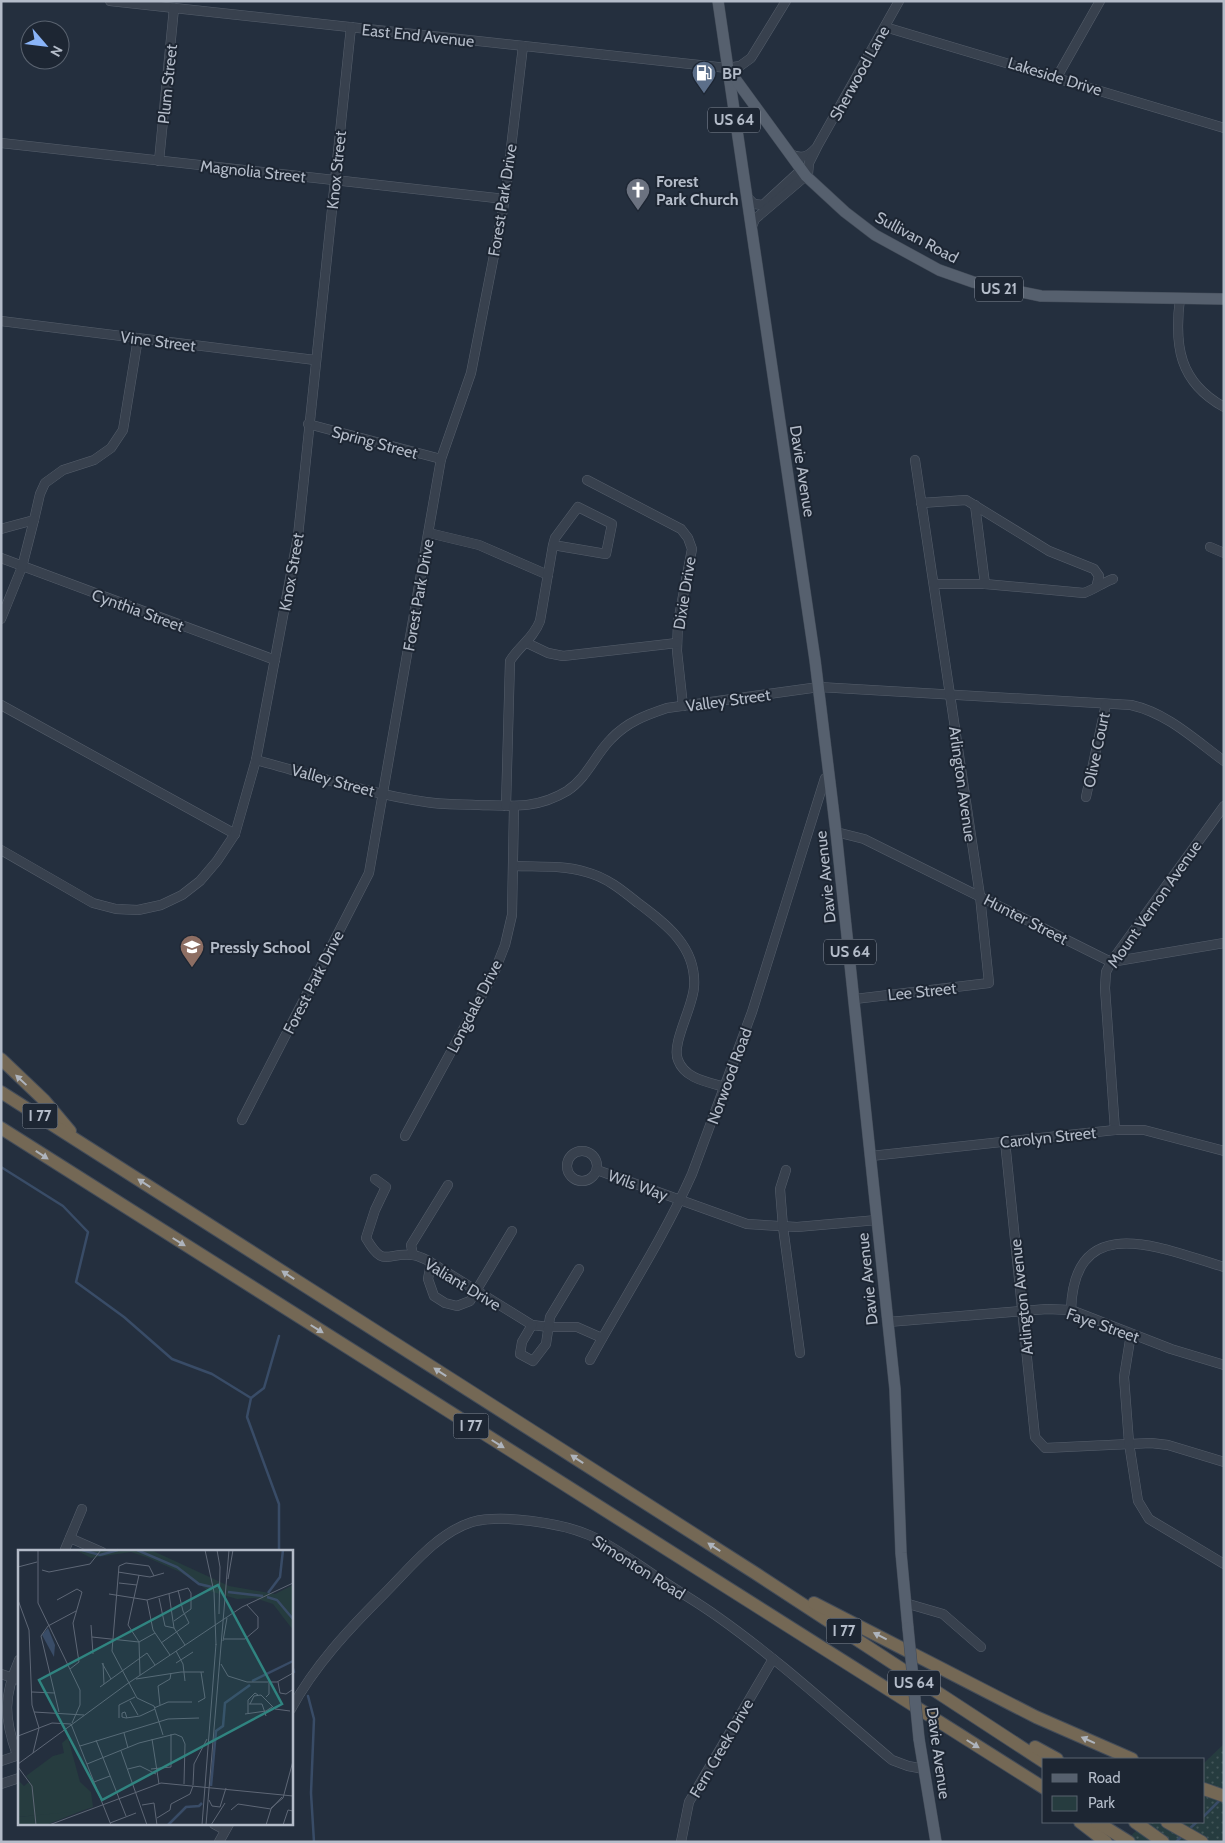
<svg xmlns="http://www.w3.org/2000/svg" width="1225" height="1843" font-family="Cabin,sans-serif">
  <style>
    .green { fill: url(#green-dots) }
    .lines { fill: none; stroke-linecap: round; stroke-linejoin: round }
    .stream { stroke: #394c67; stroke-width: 2.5 }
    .minor-casing { stroke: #565f6c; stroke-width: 10 }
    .major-casing { stroke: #414a57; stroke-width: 12 }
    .highway-casing { stroke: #434c59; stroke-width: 14 }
    .minor { stroke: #38414e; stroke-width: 9 }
    .major { stroke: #56606e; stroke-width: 11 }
    .highway { stroke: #746855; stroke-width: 12 }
    .major-bridge-casing { stroke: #414a57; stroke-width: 12; stroke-linecap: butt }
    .major-bridge { stroke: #56606e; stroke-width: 11 }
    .oneway { fill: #aeb4bd }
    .labels { text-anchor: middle; stroke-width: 4; stroke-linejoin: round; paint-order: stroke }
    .shield { fill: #1d2633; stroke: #878f9c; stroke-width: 1 }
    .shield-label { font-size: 15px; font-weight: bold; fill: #b4bcc9 }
    .street-label { font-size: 16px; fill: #b4bcc9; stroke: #1d2633 }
    .poi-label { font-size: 16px; font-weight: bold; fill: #b4bcc9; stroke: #1d2633; text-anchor: start }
    .inset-river { fill: none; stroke: #394c67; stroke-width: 2.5 }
    .inset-road { fill: none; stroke: #5e6776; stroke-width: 1 }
    .view { fill: #308480; fill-opacity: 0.15; stroke: #308480; stroke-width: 2.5 }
    .inset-edge { fill: none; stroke: #b4bcc9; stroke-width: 2.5 }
  </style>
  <defs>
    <pattern id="green-dots" width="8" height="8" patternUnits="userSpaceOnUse" patternTransform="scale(1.25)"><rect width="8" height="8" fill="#263c3f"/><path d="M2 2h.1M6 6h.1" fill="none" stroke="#435659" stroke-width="1.8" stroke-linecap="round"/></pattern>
  </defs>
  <rect width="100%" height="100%" fill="#242f3e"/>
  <path class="green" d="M1224,1744v98h-99l20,-20h59v-59z"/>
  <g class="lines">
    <g class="stream">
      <path d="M1,1167l62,39 25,26 -12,50 48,35 48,42 40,15 39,24 -4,19 32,87v48"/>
      <path d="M251,1398l13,-10 15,-52"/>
      <path d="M291,1662l3,10"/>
      <path d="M308,1696l6,23 -3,74 3,49"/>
      <path d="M1204,1816l17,-17"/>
      <path d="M1189,1829l8,-7"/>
      <path d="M1176,1842l7,-7"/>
    </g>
    <defs>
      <g id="minor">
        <path d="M110,1l617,67 13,-2 11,-8 35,-57"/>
        <path d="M885,27l339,101"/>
        <path d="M1057,77l43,-76"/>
        <path d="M1,143l504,56"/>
        <path d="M789,153c10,6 18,5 26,-4"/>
        <path d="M159,161l15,-153"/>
        <path d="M746,196l8,8 9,1 38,-35"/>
        <path d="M751,229l4,-10 53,-45 1,-11 9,-18 81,-144"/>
        <path d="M1180,298c-6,48 -1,84 44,109"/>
        <path d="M1,321l314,39"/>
        <path d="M308,424l133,35"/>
        <path d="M587,480l94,49 7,9 4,11 -14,73 -1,29 6,55"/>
        <path d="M921,503l45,-3 83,51 45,18 5,7 -2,8"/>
        <path d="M975,505l10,79"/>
        <path d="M1,529l33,-9 6,-26 5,-11 18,-13 31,-10 17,-12 12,-18 15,-92"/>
        <path d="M429,533l50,12 69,30"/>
        <path d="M1210,547l14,6"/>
        <path d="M1,558l274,102"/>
        <path d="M934,584h51l99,9c11,-4 18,-10 29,-14"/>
        <path d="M1,619l21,-52 12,-47"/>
        <path d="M527,643l21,10 15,3 114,-13"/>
        <path d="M1,705l234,129"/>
        <path d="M256,760c56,15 113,34 170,42 17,3 36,2 53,3 34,1 58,4 88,-14 20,-13 28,-36 44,-52 16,-17 35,-24 56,-31l152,-21 312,18c36,8 63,34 93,56"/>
        <path d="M1086,797l20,-93"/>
        <path d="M506,806l4,-145c9,-15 23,-22 30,-40l13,-76 2,-7 23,-31 34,17 -6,30 -53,-9"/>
        <path d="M836,832l28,7 247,123 113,-19"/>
        <path d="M1,850l92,53 23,6 22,1 23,-5 21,-10 18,-14 17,-20 18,-27 21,-74 42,-224 53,-509"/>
        <path d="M514,866c24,1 49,-1 72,6 20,5 36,18 52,31 28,21 59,44 56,84 -1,20 -23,57 -16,73 7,19 30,22 47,27"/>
        <path d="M855,999l134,-16 -9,-87 -65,-436"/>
        <path d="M242,1120l127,-247 72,-414 30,-86 34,-174 18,-153"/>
        <path d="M1115,1130l-10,-142 1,-16 5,-10 113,-156"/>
        <path d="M405,1136l89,-163 11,-28 7,-30 2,-109"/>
        <path d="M1005,1141l30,296 10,11 106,-5 17,2 56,17"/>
        <circle cx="582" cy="1166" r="15"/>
        <path d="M871,1156l244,-26h29l80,21"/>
        <path d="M597,1170l150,54 50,3 80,-7"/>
        <path d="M786,1170l-6,19 3,38 17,126"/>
        <path d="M375,1179l11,8 -11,23 -9,28c18,31 20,14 46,17 5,0 10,3 15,5l105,65 17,2h28l25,11"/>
        <path d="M413,1255l-2,-10 37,-60"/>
        <path d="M431,1263l-3,16 6,17 11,7 12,3 13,-5 42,-70"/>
        <path d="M1071,1310c3,-102 92,-61 153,-43"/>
        <path d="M888,1322l159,-13 24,1 100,39 53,16"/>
        <path d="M532,1325l-10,17 -2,12 13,7 13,-17 4,-27 29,-48"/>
        <path d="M1131,1334l-7,43 5,66 9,58 11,18 75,45"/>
        <path d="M590,1360c34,-62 73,-121 102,-186l60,-162 73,-234 4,-1"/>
        <path d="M70,1538l32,14"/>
        <path d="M64,1552l18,-43"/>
        <path d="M905,1603l38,11 38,33"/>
        <path d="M1,1674l18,6"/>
        <path d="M291,1709c24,-44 58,-80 93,-115 26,-26 53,-61 88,-72 30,-8 89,1 117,13 25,11 48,29 71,44 19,13 39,24 58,38 61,43 117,95 174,143l16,6 16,3"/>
        <path d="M17,1755c-13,-37 -14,-58 2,-95"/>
        <path d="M1,1761l18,-6"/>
        <path d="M1,1784l18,-6"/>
        <path d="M214,1824l11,6"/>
        <path d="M219,1842l10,-18"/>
        <path d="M681,1842l8,-40 84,-143"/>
      </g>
      <g id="major">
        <path d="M718,1l97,659 21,172 59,557 6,164 7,75"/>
        <path d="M728,69l78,107 39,36 30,23 64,35 34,12 68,14 183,3"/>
        <path d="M919,1739l17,103"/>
      </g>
      <g id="highway">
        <path d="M1,1059l43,41 26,31"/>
        <path d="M1,1092l754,481 289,189"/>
        <path d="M1,1128l1043,660"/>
        <path d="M814,1603l222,114 96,42"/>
        <path d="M1035,1747l22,12"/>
        <path d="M1204,1789l20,7"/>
        <path d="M1080,1822l26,20"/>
        <path d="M1097,1822l32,20"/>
        <path d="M1135,1822l28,20"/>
        <path d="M1167,1822l35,20"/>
      </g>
    </defs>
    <use href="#minor" class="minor-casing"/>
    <use href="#major" class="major-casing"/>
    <use href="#highway" class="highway-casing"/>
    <use href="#minor" class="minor"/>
    <use href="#major" class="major"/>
    <use href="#highway" class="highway"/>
    <defs>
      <path id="major-bridge" d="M908,1628l11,111"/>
    </defs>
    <use href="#major-bridge" class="major-bridge-casing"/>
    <use href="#major-bridge" class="major-bridge"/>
  </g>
  <defs><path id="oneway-solid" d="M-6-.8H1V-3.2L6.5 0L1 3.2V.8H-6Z" transform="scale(1.25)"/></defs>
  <g class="oneway">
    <use href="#oneway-solid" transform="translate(21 1080) rotate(-137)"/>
    <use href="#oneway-solid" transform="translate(42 1155) rotate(33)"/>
    <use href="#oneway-solid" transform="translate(144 1183) rotate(-147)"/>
    <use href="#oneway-solid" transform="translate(179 1242) rotate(32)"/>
    <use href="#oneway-solid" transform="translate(288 1275) rotate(-147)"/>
    <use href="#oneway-solid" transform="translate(317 1329) rotate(32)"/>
    <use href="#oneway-solid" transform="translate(440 1372) rotate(-147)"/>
    <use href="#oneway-solid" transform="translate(498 1444) rotate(32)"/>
    <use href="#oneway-solid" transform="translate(577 1459) rotate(-147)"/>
    <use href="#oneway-solid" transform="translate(714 1547) rotate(-147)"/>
    <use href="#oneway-solid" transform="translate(880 1636) rotate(-153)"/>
    <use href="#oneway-solid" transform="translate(1088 1740) rotate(-156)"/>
    <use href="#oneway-solid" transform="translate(973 1744) rotate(32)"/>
  </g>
  <defs>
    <symbol id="fuel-pin" viewBox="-11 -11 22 30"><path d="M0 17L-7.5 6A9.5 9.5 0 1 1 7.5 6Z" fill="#5c6f8a" stroke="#1d2633"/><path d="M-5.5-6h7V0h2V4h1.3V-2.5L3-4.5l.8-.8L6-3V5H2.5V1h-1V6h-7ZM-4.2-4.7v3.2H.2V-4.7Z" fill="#fff"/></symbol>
    <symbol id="church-pin" viewBox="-11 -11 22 30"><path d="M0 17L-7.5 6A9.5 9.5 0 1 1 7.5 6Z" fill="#6b7280" stroke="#1d2633"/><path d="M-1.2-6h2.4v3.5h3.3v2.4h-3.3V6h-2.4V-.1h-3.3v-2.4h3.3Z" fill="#fff"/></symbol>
    <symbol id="school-pin" viewBox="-11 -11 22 30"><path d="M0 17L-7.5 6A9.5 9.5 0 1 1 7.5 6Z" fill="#8d6e63" stroke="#1d2633"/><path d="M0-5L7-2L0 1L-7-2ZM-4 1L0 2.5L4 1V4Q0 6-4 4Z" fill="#fff"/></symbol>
  </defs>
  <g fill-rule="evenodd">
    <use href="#fuel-pin" x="690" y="59" width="28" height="38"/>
    <use href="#church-pin" x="624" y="176" width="28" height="38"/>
    <use href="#school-pin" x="178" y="933" width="28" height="38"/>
  </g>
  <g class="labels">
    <g class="shield">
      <rect x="708" y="107.5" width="52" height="25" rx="4"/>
      <rect x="975" y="276.5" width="48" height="25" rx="4"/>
      <rect x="824" y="939.5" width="52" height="25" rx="4"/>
      <rect x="22.5" y="1103.5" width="35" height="25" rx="4"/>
      <rect x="453.5" y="1413.5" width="35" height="25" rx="4"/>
      <rect x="826.5" y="1618.5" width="35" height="25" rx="4"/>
      <rect x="888" y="1670.5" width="52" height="25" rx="4"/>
    </g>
    <g class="shield-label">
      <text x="734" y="125">US 64</text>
      <text x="999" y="294">US 21</text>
      <text x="850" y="957">US 64</text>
      <text x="40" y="1121">I 77</text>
      <text x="471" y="1431">I 77</text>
      <text x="844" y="1636">I 77</text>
      <text x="914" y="1688">US 64</text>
    </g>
    <g class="street-label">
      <text transform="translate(418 35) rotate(6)" y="6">East End Avenue</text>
      <text transform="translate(859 73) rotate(-61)" y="6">Sherwood Lane</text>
      <text transform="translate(1055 76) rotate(17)" y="6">Lakeside Drive</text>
      <text transform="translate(167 84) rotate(-84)" y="6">Plum Street</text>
      <text transform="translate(336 170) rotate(-84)" y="6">Knox Street</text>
      <text transform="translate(253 171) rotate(6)" y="6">Magnolia Street</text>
      <text transform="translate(502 200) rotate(-81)" y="6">Forest Park Drive</text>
      <text transform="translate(917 237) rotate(28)" y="6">Sullivan Road</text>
      <text transform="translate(158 341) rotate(7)" y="6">Vine Street</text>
      <text transform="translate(375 442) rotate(15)" y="6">Spring Street</text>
      <text transform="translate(803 471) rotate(81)" y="6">Davie Avenue</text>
      <text transform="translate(291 572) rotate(-80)" y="6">Knox Street</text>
      <text transform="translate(684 593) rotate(-81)" y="6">Dixie Drive</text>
      <text transform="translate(418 595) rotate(-80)" y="6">Forest Park Drive</text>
      <text transform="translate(138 610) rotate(20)" y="6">Cynthia Street</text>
      <text transform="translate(728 700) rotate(-8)" y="6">Valley Street</text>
      <text transform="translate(1096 750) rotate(-78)" y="6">Olive Court</text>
      <text transform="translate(333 780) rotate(15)" y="6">Valley Street</text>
      <text transform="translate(963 784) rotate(82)" y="6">Arlington Avenue</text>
      <text transform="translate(825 877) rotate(-96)" y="6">Davie Avenue</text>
      <text transform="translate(1154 904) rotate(-55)" y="6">Mount Vernon Avenue</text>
      <text transform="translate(1026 919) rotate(27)" y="6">Hunter Street</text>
      <text transform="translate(313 982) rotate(-63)" y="6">Forest Park Drive</text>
      <text transform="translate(922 991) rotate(-6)" y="6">Lee Street</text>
      <text transform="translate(474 1006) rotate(-63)" y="6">Longdale Drive</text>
      <text transform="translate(729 1076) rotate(-70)" y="6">Norwood Road</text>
      <text transform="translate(1048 1137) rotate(-6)" y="6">Carolyn Street</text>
      <text transform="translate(638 1185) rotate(20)" y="6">Wils Way</text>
      <text transform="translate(867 1279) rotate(-96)" y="6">Davie Avenue</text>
      <text transform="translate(463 1284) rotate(31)" y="6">Valiant Drive</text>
      <text transform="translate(1021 1297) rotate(-96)" y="6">Arlington Avenue</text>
      <text transform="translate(1103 1325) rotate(19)" y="6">Faye Street</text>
      <text transform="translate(639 1567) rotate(32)" y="6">Simonton Road</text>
      <text transform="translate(721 1748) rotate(-60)" y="6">Fern Creek Drive</text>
      <text transform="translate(939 1753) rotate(82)" y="6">Davie Avenue</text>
    </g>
    <g class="poi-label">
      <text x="722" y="79">BP</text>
      <text x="656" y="187">Forest<tspan x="656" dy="18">Park Church</tspan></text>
      <text x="210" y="953">Pressly School</text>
    </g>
  </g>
  <g transform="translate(18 1550)">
    <rect width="275" height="275" fill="#242f3e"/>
    <path d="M58,0h75l78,36 46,8 18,-9v45l-20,-26 -18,-6 -18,1 -28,-8 -29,-19 -34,-15 -15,-5 -40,6zM60,260l3,1 -35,14h-28v-8z" fill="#263c3f"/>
    <path d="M50,188l12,44 11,10 2,15 -12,4 -63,6v-37l6,6 6,-5 -4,-5 27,-20 11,-3 -2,-10z" fill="#263c3f"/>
    <path d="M30,78l7,17 -1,12 -12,-22z" fill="#394c67"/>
    <path class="inset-river" d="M64,0l18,5 18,-5M119,0l40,17 22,17 13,3M210,42l35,4M250,43l12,-16 3,-27M249,47l10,3 16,19M234,131l41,-20M193,236l5,-55 7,-5 2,-23 25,-18M150,275l18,-18 13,-1 3,-3"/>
    <path class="inset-road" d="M20,0v53l42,87v15l-8,18M187,0l9,42 2,53M199,0l3,17 -1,47M0,17l19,-5M24,20l7,2 41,-8 11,-14M100,22l32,5 14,-4M121,25l-11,50 11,17 1,33M136,26l-5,-10 -23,-3 -7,3 -7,85 25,47 17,8 9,29M210,29l5,-29M101,33l18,2M91,44l38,6 41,-12 3,5v16l-17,12M151,44l5,34 11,17M141,48l6,28 9,2M0,50l11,30 3,75 7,23 -6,25M39,50l20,-11 5,3 -9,31 6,39 -9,7M129,50l6,30 17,25M73,75l2,29M74,87l47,5 16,-9M206,89h21l13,-11v-11l-11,-12M205,91l4,-23M143,93l28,-20 -6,-12 -5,-21M158,101l7,13 2,17M84,113l9,16M85,113l1,21M158,113l17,-11M203,114l7,12 19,6h30l16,-9M118,129l45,-7h23M260,132l2,11 6,1 6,-4M82,137l47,-34 8,12M14,142l23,1M248,147l3,-3v-11M112,151l8,14M180,152l7,-4 -4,-26M231,154h13l4,12M232,154l4,-8 7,-1 14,14 15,2M142,155l-2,-19 12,-7 1,-6M136,158l14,-6h24M16,162l50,3M41,162l-18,-76 7,-10 28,-15M230,163v-13l7,-7 3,2M227,164l21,-3 6,-4M101,168v-13l16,-8M109,168l-2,-6 -3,1v4l4,1 14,-2 15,-7M106,183l4,15M0,186l34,-13 19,1 40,101M134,189l7,45M78,190l30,76M62,196l88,-27 31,-1M103,201l26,74M0,214l109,-80 115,-77 51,-24M69,214l52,-21 36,-9 7,3 3,7 -1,40M0,217l14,19 4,39M110,219l12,-3 16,8M133,219l20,-2v-33M76,232l16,-6M175,235l1,-21 13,-25M191,250l3,6 8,1 6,-19M124,255l12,-2 3,22M253,258l12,-10 10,-37M213,260l7,-6 33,5M139,268l13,-8 1,-6 19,-10 3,-8M92,273l26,-10M31,275l112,-42 132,13M184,275l14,-181M188,275l23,-275M193,275l14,-22M248,275l5,-16 11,-12M265,275l5,-15 5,1"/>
    <path class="view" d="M200,35l64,119 -180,96 -63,-120z"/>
    <rect width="275" height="275" class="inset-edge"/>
  </g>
  <rect width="1225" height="1843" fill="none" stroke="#b4bcc9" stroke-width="5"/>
  <rect x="1042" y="1758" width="162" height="65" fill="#1d2633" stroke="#59626f"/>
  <rect x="1052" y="1774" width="25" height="8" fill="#56606e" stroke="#59626f"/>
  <text x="1088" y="1783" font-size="15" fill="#b4bcc9">Road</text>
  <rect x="1052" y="1796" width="25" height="15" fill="#263c3f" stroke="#59626f"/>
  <text x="1088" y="1808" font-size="15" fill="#b4bcc9">Park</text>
  <g transform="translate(45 45) rotate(118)"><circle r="24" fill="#1d2633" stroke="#59626f"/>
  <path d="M0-4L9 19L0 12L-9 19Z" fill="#8ab4f8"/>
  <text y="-8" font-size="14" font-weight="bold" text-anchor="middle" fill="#b4bcc9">N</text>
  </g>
</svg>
